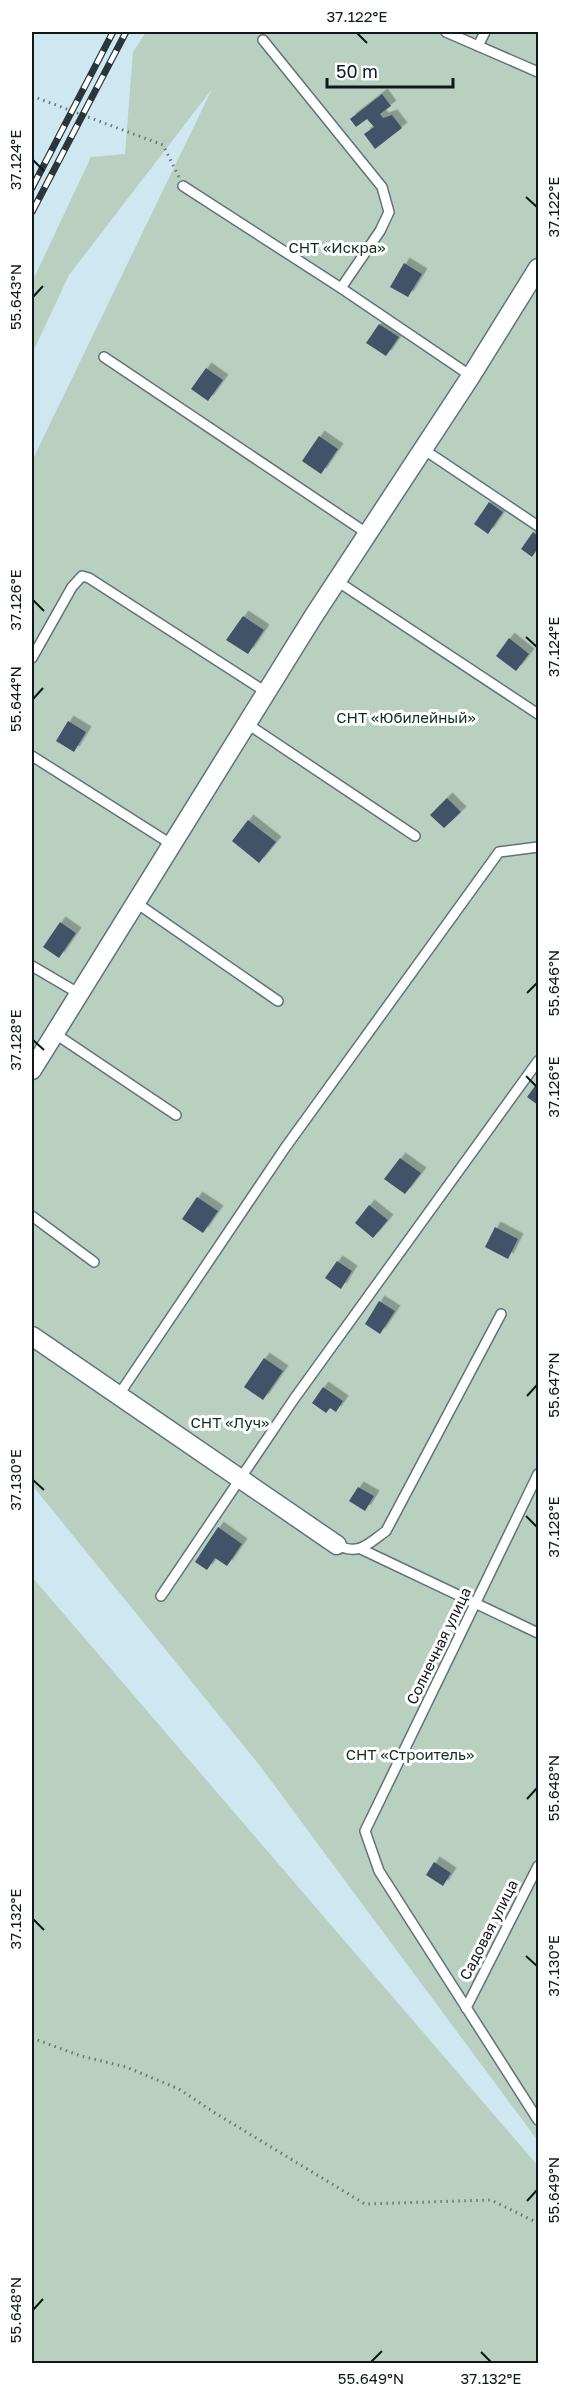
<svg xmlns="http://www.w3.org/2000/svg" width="570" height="2395" font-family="'Golos Text',sans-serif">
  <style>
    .green { fill: #b9d0c0 }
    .building { fill: #415369; filter: url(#shadow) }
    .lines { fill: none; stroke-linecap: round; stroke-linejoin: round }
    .lane-casing { stroke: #5d747b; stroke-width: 12 }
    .street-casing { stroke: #5d747b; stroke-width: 21 }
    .path { stroke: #66767c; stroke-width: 3; stroke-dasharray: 1.5 4.5; stroke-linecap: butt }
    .lane { stroke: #fff; stroke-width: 9 }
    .street { stroke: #fff; stroke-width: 18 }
    .rail-casing { stroke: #2b363a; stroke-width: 7 }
    .rail { stroke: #fff; stroke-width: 4.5; stroke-dasharray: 14; stroke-linecap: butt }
    .ticks { fill: none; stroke: #0f181b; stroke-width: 2 }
    .labels { text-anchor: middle; stroke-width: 6; stroke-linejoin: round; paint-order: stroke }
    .park-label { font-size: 15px; fill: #0b311c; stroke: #fff }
    .street-label { font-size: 15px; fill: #0f181b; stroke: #fff }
    .neatline { fill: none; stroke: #0f181b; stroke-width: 2 }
    .ticks-label { font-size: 15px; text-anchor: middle; fill: #0f181b }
  </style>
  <defs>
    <filter id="shadow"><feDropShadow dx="5.5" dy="-5.5" stdDeviation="0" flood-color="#0004"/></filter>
  </defs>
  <rect width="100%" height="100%" fill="#cee7f0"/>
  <g class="green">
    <path d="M146,32h392v2109l-278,-375 -228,-281v-1024l180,-372 -143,186 -37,79v-72l59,-125 34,-3 8,-102z"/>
    <path d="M32,1577l506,589v197h-506z"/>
  </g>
  <g class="building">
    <path d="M382,94l9,12 -11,8 3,4 9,-3 10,13 -27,21 -11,-15 10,-7 -7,-8 -11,8 -6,-8z"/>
    <path d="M404,263l18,11 -14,23 -18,-10z"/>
    <path d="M379,324l20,13 -13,19 -20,-13z"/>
    <path d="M206,368l17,12 -15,21 -17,-12z"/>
    <path d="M319,436l19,13 -17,25 -19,-13z"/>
    <path d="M489,502l14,10 -15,22 -14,-10z"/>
    <path d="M533,532l5,4v12l-6,9 -11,-8z"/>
    <path d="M243,616l21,14 -16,24 -22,-14z"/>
    <path d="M509,638l20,16 -13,17 -20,-15z"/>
    <path d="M68,721l18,11 -12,20 -18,-11z"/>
    <path d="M447,798l14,14 -17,16 -14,-13z"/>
    <path d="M248,820l28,22 -17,21 -27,-22z"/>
    <path d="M60,922l16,11 -17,25 -16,-11z"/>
    <path d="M538,1082v23l-11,-8z"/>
    <path d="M400,1158l21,15 -16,21 -21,-15z"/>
    <path d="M197,1197l21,14 -15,22 -21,-14z"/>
    <path d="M369,1205l19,15 -15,18 -18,-15z"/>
    <path d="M495,1227l23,12 -10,20 -23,-12z"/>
    <path d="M337,1261l15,10 -11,18 -16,-11z"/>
    <path d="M379,1301l16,10 -15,23 -15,-10z"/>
    <path d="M264,1358l19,13 -20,29 -19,-13z"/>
    <path d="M323,1387l20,14 -7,11 -6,-4 -4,5 -14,-10z"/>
    <path d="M358,1487l16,9 -9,15 -16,-10z"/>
    <path d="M218,1527l24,17 -15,22 -12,-8 -8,12 -12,-8z"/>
    <path d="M434,1862l17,11 -8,13 -17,-11z"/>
  </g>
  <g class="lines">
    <defs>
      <g id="lane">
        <path d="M446,32l92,40"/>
        <path d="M263,40l119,147 7,25 -9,19 -39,57"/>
        <path d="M478,46l7,-14"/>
        <path d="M183,186l158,102 130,88"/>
        <path d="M104,357l264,177"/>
        <path d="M423,449l115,77"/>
        <path d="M337,581l201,133"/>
        <path d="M32,658l40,-71 10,-11 7,2 177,114"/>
        <path d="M246,723l169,113"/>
        <path d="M32,756l139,88"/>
        <path d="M135,902l143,99"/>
        <path d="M32,966l46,27"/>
        <path d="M54,1033l122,82"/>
        <path d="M32,1216l62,46"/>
        <path d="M118,1396l167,-248 214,-296 39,-5"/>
        <path d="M538,1474l-173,357 14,40 159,249"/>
        <path d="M337,1545c22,11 31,-1 49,-14l115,-217"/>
        <path d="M361,1549l177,84"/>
        <path d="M161,1596l133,-197 244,-338"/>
        <path d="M466,2008l72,-142"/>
      </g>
      <g id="street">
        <path d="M32,1070l281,-453 158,-241 67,-108"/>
        <path d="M32,1336l305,209"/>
      </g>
    </defs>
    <use href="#lane" class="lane-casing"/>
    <use href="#street" class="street-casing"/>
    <g class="path">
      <path d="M32,96l131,49 16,32"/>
      <path d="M32,2038l49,18 45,11 53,22 36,24 150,91 126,-4 47,23"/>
    </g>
    <use href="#lane" class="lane"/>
    <use href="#street" class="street"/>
    <defs>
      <g id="rail">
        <path d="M32,188l81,-156"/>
        <path d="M32,212l94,-180"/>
      </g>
    </defs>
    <use href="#rail" class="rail-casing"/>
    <use href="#rail" class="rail"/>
  </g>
  <path class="ticks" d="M357,33l10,10M33,160l11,11M526,197l11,10M33,297l10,-11M33,600l11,11M526,637l11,10M33,699l10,-11M527,993l10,-10M33,1040l11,10M526,1076l11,11M527,1396l10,-11M33,1480l11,10M526,1516l11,11M527,1799l10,-11M33,1919l11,11M526,1956l11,10M527,2201l10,-11M33,2310l10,-11M481,2352l10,10M371,2362l11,-11"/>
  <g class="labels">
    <g class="park-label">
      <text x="337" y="253">СНТ «Искра»</text>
      <text x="406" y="723">СНТ «Юбилейный»</text>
      <text x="230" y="1428">СНТ «Луч»</text>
      <text x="410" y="1760">СНТ «Строитель»</text>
    </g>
    <g class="street-label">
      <text transform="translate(439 1646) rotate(-64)" y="5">Солнечная улица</text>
      <text transform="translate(489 1930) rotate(-63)" y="5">Садовая улица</text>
    </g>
  </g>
  <rect width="570" height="2395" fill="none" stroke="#ffffff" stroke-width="66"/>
  <path d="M327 78v9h126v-9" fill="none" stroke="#0f181b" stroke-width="3"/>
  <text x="336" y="78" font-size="18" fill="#0f181b" stroke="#ffffff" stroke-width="4.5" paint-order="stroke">50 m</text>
  <rect x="33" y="33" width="504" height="2329" class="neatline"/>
  <g class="ticks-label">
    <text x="357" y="22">37.122°E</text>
    <text transform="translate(16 160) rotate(-90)" y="5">37.124°E</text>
    <text transform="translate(554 207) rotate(-90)" y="5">37.122°E</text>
    <text transform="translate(16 297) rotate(-90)" y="5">55.643°N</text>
    <text transform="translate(16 600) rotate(-90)" y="5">37.126°E</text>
    <text transform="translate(554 647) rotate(-90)" y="5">37.124°E</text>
    <text transform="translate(16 699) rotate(-90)" y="5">55.644°N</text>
    <text transform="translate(554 983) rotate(-90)" y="5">55.646°N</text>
    <text transform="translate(16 1040) rotate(-90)" y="5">37.128°E</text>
    <text transform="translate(554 1087) rotate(-90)" y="5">37.126°E</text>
    <text transform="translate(554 1385) rotate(-90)" y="5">55.647°N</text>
    <text transform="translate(16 1480) rotate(-90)" y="5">37.130°E</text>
    <text transform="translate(554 1527) rotate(-90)" y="5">37.128°E</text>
    <text transform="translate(554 1788) rotate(-90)" y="5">55.648°N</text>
    <text transform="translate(16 1919) rotate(-90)" y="5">37.132°E</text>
    <text transform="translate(554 1966) rotate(-90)" y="5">37.130°E</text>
    <text transform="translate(554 2190) rotate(-90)" y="5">55.649°N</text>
    <text transform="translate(16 2310) rotate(-90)" y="5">55.648°N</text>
    <text x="371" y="2384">55.649°N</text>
    <text x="491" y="2384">37.132°E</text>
  </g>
</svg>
